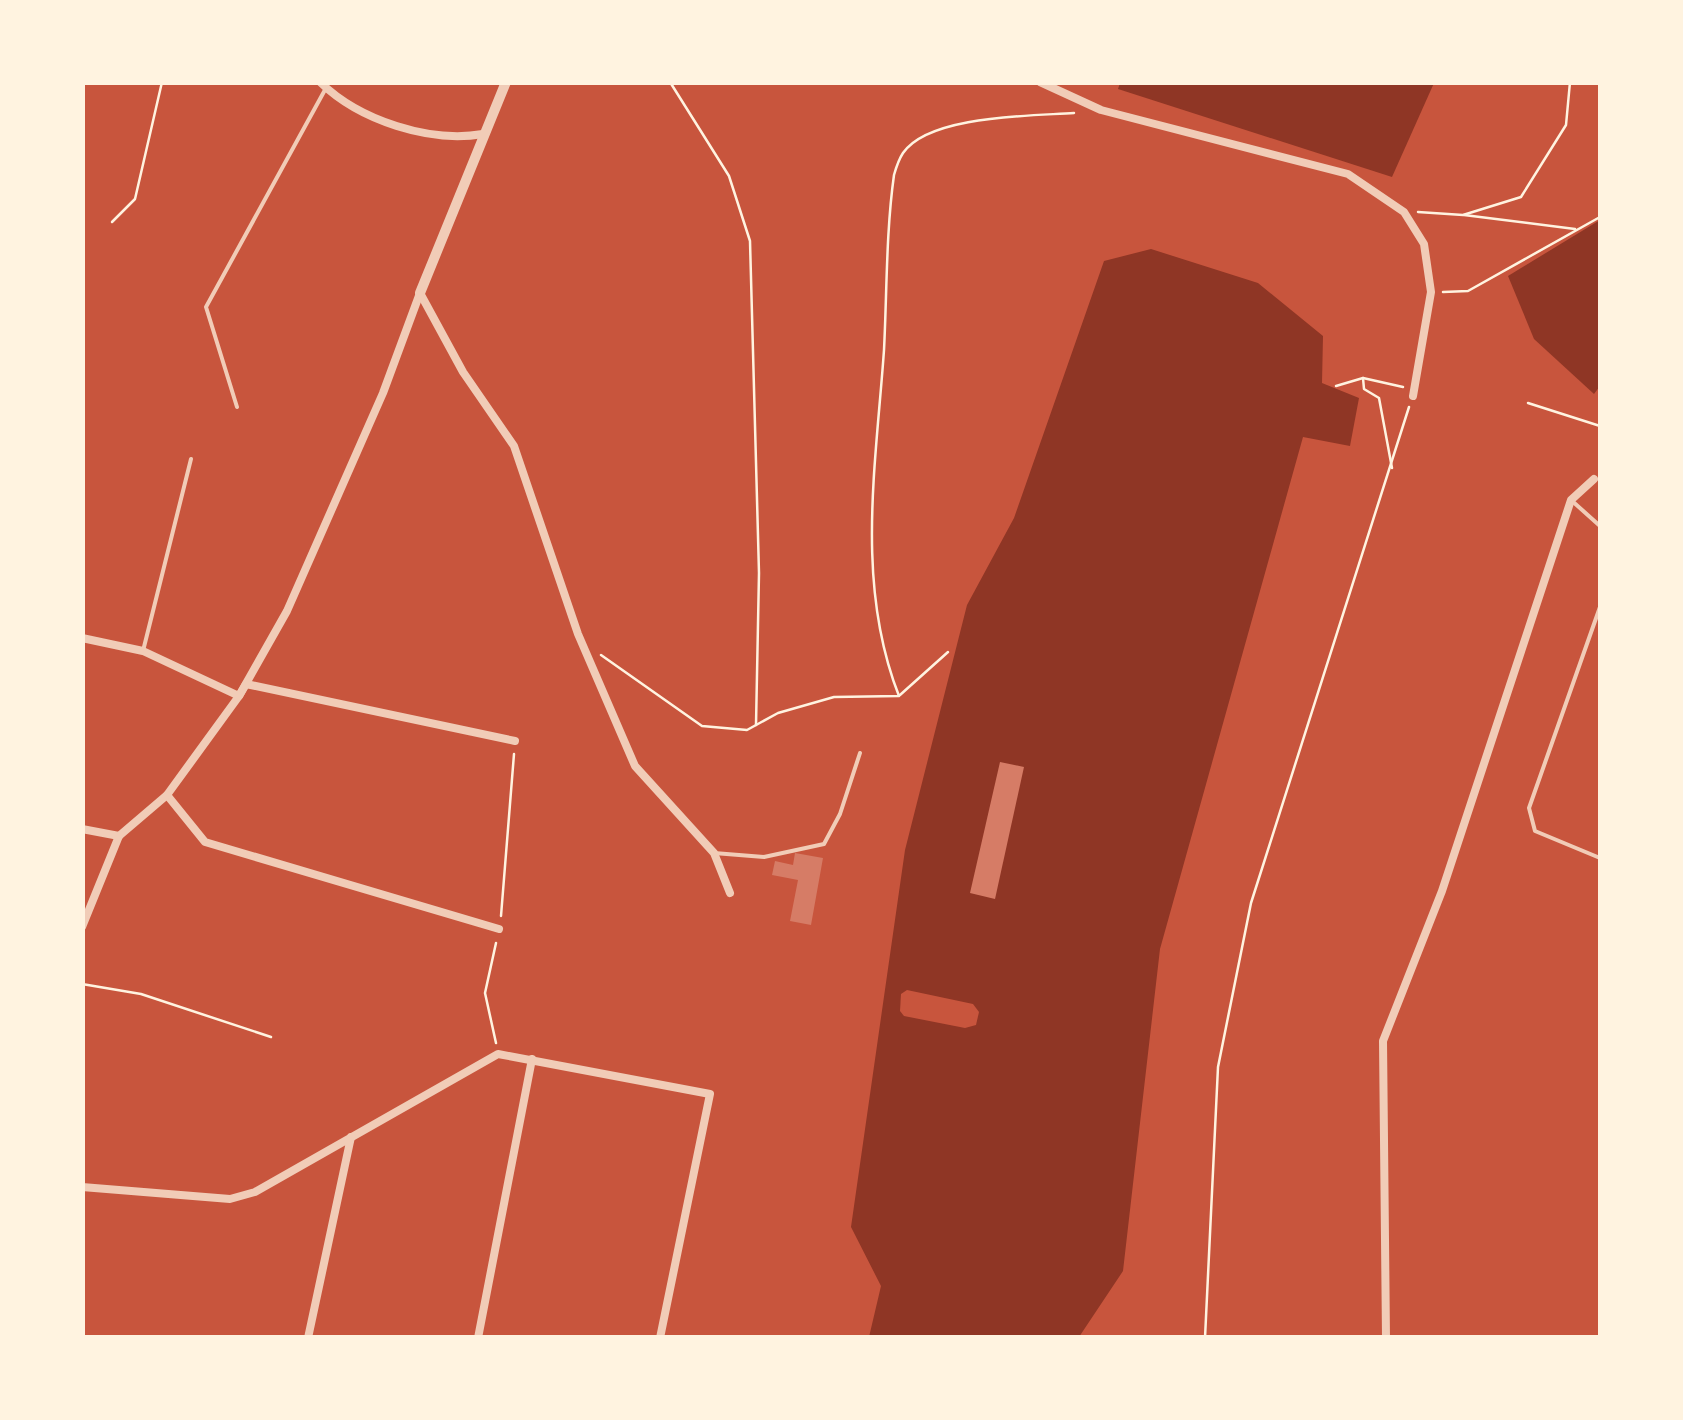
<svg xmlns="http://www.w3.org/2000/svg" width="1683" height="1420" font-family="Raleway,sans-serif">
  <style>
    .water { fill: #8f3625 }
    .pier { fill: #c8553d }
    .building { fill: #d67c66 }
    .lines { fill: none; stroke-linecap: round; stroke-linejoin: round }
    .path { stroke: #fff3e0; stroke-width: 2.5 }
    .service { stroke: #f1ccb7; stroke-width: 4 }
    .minor { stroke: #f1ccb7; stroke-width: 8 }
    .tertiary { stroke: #f1ccb7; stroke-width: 10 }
  </style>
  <rect width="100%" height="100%" fill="#c8553d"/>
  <g class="water">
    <path d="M1120,83l314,-1v1l-42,94 -274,-88z"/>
    <path d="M1600,220v166l-6,8 -60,-55 -26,-63z"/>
    <path d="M1151,249l107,34 65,53 -1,47 37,15 -9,48 -47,-9 -143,512 -37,322 -44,66h-210l12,-51 -30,-59 54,-377 62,-245 47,-87 90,-257z"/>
  </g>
  <path class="pier" d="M907,990l66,14 6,8 -3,13 -11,3 -61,-12 -4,-5 1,-17z"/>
  <g class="building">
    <path d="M1000,762l24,5 -29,132 -25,-6z"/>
    <path d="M795,853l28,5 -12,67 -21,-4 8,-41 -26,-5 3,-14 18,4z"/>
  </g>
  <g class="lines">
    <g class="path">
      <path d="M670,82l59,94 21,65 9,332 -3,152"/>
      <path d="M1418,212l45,3 58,-18 45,-72 4,-43"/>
      <path d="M1464,215l111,14"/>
      <path d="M112,222l23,-23 27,-117"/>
      <path d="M1443,292l25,-1 132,-74"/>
      <path d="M1363,378l1,11 15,9 13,70"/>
      <path d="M1336,386l27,-8 40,9"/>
      <path d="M1528,403l72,23"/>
      <path d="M601,655l101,71 45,4 31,-17 56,-16 65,-1c-44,-112 -23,-231 -15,-346 3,-59 2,-118 10,-175 2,-7 5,-16 9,-22 26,-38 128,-37 171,-40"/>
      <path d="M900,695l48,-43"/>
      <path d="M501,916l13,-162"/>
      <path d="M82,984l59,10 130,43"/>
      <path d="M496,1043l-11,-50 11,-50"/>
      <path d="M1205,1338l13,-271 33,-164 158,-496"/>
    </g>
    <g class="service">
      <path d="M237,407l-31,-100 120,-219"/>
      <path d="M1571,500l29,26"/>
      <path d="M1600,607l-71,201 6,23 65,27"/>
      <path d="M143,651l48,-192"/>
      <path d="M714,853l50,4 60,-13 16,-30 20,-61"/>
    </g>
    <g class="minor">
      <path d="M320,82c40,39 110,61 163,52"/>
      <path d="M1040,82l61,28 247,64 56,38 20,32 7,48 -18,104"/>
      <path d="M420,293l43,79 51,74 64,188 57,132 79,87 16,40"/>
      <path d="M82,638l61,13 96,45 7,-12 269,57"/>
      <path d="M167,795l38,47 294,87"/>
      <path d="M82,829l37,7"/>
      <path d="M82,927l37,-91 48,-41 72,-99 48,-85 96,-218 37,-100"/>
      <path d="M82,1187l148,12 25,-7 243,-138 212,40 -50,244"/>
      <path d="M308,1338l43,-201"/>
      <path d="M478,1338l54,-279"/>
      <path d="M1386,1338l-3,-297 59,-150 129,-391 23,-21"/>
    </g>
    <path class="tertiary" d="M420,293l86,-211"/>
  </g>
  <rect width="1683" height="1420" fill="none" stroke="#fff3e0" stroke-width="170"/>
</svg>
